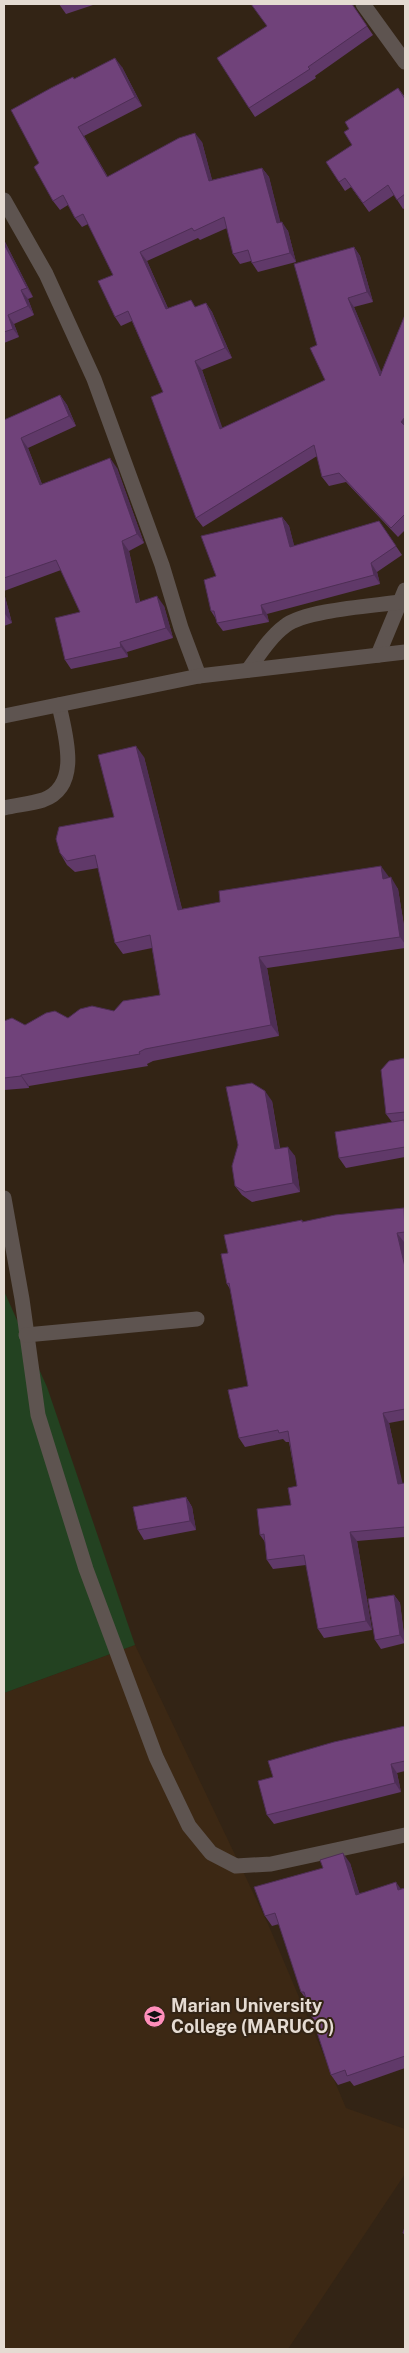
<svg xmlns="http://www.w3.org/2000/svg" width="409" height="2353" font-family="'Public Sans',sans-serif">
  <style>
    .built { fill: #3c2814 }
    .green { fill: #234221 }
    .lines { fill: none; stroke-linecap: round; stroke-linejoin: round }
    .lane { stroke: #5e5450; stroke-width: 15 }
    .street { stroke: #5e5450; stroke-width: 15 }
    .wall { fill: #603969 }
    .shaded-wall { fill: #4e2e55 }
    .building { fill: #70427a; stroke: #4e2e55 }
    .labels { text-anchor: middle; stroke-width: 4; stroke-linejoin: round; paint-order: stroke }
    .poi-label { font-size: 18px; font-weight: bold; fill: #e5dbd2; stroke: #332415; text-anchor: start }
  </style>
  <rect width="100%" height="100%" fill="#332415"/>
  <path class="built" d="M135,1645l133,279 78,184 59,21v45l-117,175h-284v-656z"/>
  <path class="green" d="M4,1291l43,96 88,258 -131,48z"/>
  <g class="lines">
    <path class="lane" d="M4,808c12,-3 26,-4 39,-8 39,-14 22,-66 16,-95"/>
    <g class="street">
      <path d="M363,4l42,58"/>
      <path d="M4,200l42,74 48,105 68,186 19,63 18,48"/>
      <path d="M378,655l27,-65"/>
      <path d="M248,670c11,-15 22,-33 37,-44 20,-16 88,-20 115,-24"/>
      <path d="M4,716l195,-40 206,-24"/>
      <path d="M4,1198l18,101 16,116 48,154 70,188 33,69 22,27 25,13 35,-2 134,-29"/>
      <path d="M26,1335l171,-16"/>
    </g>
  </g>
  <g class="wall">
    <path d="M59,4h37l-30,10z"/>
    <path d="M352,4l21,31 -58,41 1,2 -61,39 -6,-9 18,-82z"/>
    <path d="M122,67l20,39 -58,30 24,41 94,-35 10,38 50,-12 7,9 11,45 8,9 8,31 -38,10 -6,-9 -1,-2 -11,3 -7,-10 -6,-26 -27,12 -2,-2 -51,23 21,47 28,-1 10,-4 6,9 20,46 -30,12 20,58 103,-48 -8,-35 37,-98 6,9 13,46 -19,5 27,66 24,-58v215l-7,7 -52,-55 -17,4 -7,-9 -5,-21 -114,71 -7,-9 -33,-126 -31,-71 -11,5 -6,-9 -2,-42 -25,-51 -6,3 -7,-9 -7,-13 -8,5 -7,-9 -14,-38 35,-84z"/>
    <path d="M398,88l7,9v111l-2,1 -9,-14 -25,17 -18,-25 -6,4 -6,-9 13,-37 -3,-16z"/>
    <path d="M4,240l29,57 -5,2 6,16 -20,9 5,13 -15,6z"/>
    <path d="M60,395l7,10 9,21 -48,22 14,36 75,-16 27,75 -15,8 11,50 24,5 9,32 -46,14 1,5 -57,12 -6,-9 15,-48 -19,-42 -57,21v-171z"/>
    <path d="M282,517l7,9 5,20 85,-25 23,34 -25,17 3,12 -113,30 2,8 -46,9 -6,-8 -1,-4 -5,-8 5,-35z"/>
    <path d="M4,593l8,30 -8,3z"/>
    <path d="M144,757l38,152 207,-31 9,11 7,43v16l-138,20 12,68 -126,25 -6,3 1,2 -119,20v2l-25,2v-69l21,4 43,-7 46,-7 46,-16 -8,-47 -29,6 -8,-11 -17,-75 -23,4 -8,-7 -7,-12 54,-36z"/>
    <path d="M405,1058v99l-59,11 -7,-10 53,-36 -6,-8z"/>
    <path d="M272,1101l8,47 15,8 5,36 -48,10 -10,-7 -7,-9z"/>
    <path d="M405,1210v32h-1l1,7v171l-16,3 13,61 3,-1v54l-48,4 15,89 -48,8 -6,-9 -12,-64 -33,4 -6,-9 -2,-18 -5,-7 31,-30 6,-19 -8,-44h-3l-3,-3 -38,8 -6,-9 9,-52 -18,-97 -3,-5 1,-31 74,-33 1,2z"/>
    <path d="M186,1497l6,10 4,23 -52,10 -6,-10z"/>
    <path d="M394,1595l6,8 5,40 -24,6 -6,-9z"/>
    <path d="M405,1726v45l-8,2 4,19 -127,32 -7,-9 6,-38z"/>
    <path d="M350,1863l9,30 41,-4 5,-1v180l-51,18 -4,-5 -12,4 -7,-10 -25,-76 -5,-7 -22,-68 -7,2 -7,-10z"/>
  </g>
  <g class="shaded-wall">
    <path d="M115,58l7,9 20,39 -7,-9z"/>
    <path d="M78,127l6,9 29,50 -6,-9z"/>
    <path d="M195,133l7,9 13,49 -6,-10z"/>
    <path d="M262,168l7,9 14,55 -6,-9z"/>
    <path d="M282,222l6,9 8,31 -6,-9z"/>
    <path d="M4,240l29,57 -6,-9 -23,-44z"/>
    <path d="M354,247l6,9 13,46 -6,-10z"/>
    <path d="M140,252l7,9 25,57 -6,-9z"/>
    <path d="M21,290l7,9 6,16 -6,-9z"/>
    <path d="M348,298l6,9 33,78 -7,-9z"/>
    <path d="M206,303l6,9 20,46 -7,-10z"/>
    <path d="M8,315l6,9 5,13 -6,-8z"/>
    <path d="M195,361l7,9 24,68 -6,-9z"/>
    <path d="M60,395l7,10 9,21 -7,-10z"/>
    <path d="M405,417v11l-4,-6z"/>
    <path d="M21,438l7,10 18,47 -6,-10z"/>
    <path d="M110,458l7,10 27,75 -7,-9z"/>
    <path d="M282,517l7,9 8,30 -7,-9z"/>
    <path d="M122,541l7,10 13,62 -6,-10z"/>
    <path d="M371,563l6,9 3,12 -6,-9z"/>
    <path d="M4,593l8,30 -7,-9 -1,-5z"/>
    <path d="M157,596l7,10 9,32 -7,-10z"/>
    <path d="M261,605l6,9 2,8 -6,-8z"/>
    <path d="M120,642l7,10 1,5 -7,-10z"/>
    <path d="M136,746l8,11 41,164 -7,-11z"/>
    <path d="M381,866l8,11 -6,2z"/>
    <path d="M391,877l7,12 7,43v12l-5,-7z"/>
    <path d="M259,957l8,11 12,68 -8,-11z"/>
    <path d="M21,1075l8,11v2l-8,-12z"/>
    <path d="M265,1091l7,10 9,57 -6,-9z"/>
    <path d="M288,1147l7,9 5,36 -7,-9z"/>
    <path d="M397,1233l7,9 1,7v18z"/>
    <path d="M383,1413l6,10 16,71 -7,-10z"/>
    <path d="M186,1497l6,10 4,23 -6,-9z"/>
    <path d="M350,1532l7,9 15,89 -6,-9z"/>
    <path d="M394,1595l6,8 5,40 -5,-8z"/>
    <path d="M391,1764l6,9 4,19 -6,-9z"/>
    <path d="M343,1853l7,10 13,42 -7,-10z"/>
    <path d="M396,1882l7,10 -5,-2z"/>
  </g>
  <g class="building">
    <path d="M251,4h101l15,22 -59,41 2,2 -61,39 -32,-50 50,-32z"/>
    <path d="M115,58l20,39 -57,30 29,50 72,-39 16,-5 14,48 53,-13 15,55 5,-1 8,31 -38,10 -4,-13 -15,4 -9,-37 -30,14 -2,-3 -52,24 26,57 25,-9 4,7 11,-4 19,45 -30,13 25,68 105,-49 -15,-32 7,-3 -23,-81 60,-17 13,45 -19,6 32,78 25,-61v102l-4,5 4,4v88l-14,14 -52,-55 -17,4 -8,-32 -118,73 -45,-121 12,-5 -35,-81 -13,6 -17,-36 15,-6 -30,-61 -8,4 -12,-23 -10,6 -19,-34 5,-4 -28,-53 40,-22 22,-11 1,2z"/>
    <path d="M398,88l7,11v95l-8,6 -9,-15 -25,18 -18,-25 -6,4 -13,-20 26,-17 -8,-13 5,-3 -4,-7z"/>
    <path d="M4,244l23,44 -6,2 7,16 -20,9 5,14 -9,3z"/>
    <path d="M60,395l9,21 -48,22 19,47 70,-27 27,76 -15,7 14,62 21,-7 9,32 -46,14 1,5 -56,13 -10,-42 25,-6 -24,-52 -52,18v-158z"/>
    <path d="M282,517l8,30 89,-26 17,25 -25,17 3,12 -113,30 2,9 -46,9 -3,-12h-3l-7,-31 12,-4 -15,-40z"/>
    <path d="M136,746l42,164 42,-8 -1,-11 162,-25 2,13 8,-2 9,60 -141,20 12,68 -126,24 -6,3 1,2 -119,21v1l-17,2v-57l8,-3 13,7 21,-12 9,-2 13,7 12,-9 12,-3 22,5 9,-10 37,-6 -10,-60 -35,8 -20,-88 -28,6 -7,-8 -4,-14 3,-12 55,-10 -16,-62z"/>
    <path d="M405,1058v54l-19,2 -5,-44 8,-9z"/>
    <path d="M252,1083l13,8 10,58 13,-2 5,36 -48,9 -10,-6 -3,-20 6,-21 -12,-58z"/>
    <path d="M404,1120l1,8v19l-66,11 -4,-26z"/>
    <path d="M404,1208l1,24 -8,1 8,34v142l-22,4 15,71 7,-1v44l-55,5 16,89 -48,8 -14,-74 -37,5 -3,-26 -4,1 -3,-26 34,-4 -3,-17 9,-2 -9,-55 -9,2 -1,-3 -39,8 -11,-48 20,-4 -19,-103 -2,1 -6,-30 7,-1 -4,-18 78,-15v2l33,-7z"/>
    <path d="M186,1497l4,24 -52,9 -5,-23z"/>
    <path d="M394,1595l6,40 -25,5 -7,-41z"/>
    <path d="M405,1726v35l-14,3 4,19 -128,32 -9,-34 15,-4 -5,-16 66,-19z"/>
    <path d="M343,1853l13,42 40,-13 2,8 7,-2v168l-58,20 -2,-6 -14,5 -27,-83h-3l-26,-79 -10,3 -11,-29 69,-19 -3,-8z"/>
    <path d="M405,2227v7l-2,-1z"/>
  </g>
  <defs>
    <symbol id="university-disc" viewBox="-11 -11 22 22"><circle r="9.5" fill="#ff8eba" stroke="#332415"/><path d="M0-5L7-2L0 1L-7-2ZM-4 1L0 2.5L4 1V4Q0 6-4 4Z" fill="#111"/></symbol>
  </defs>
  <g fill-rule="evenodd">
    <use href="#university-disc" x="142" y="2004" width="25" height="25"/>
  </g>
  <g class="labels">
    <g class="poi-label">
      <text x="171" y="2012">Marian University<tspan x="171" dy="21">College (MARUCO)</tspan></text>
    </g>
  </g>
  <rect width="409" height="2353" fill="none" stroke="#e5dbd2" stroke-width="10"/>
</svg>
